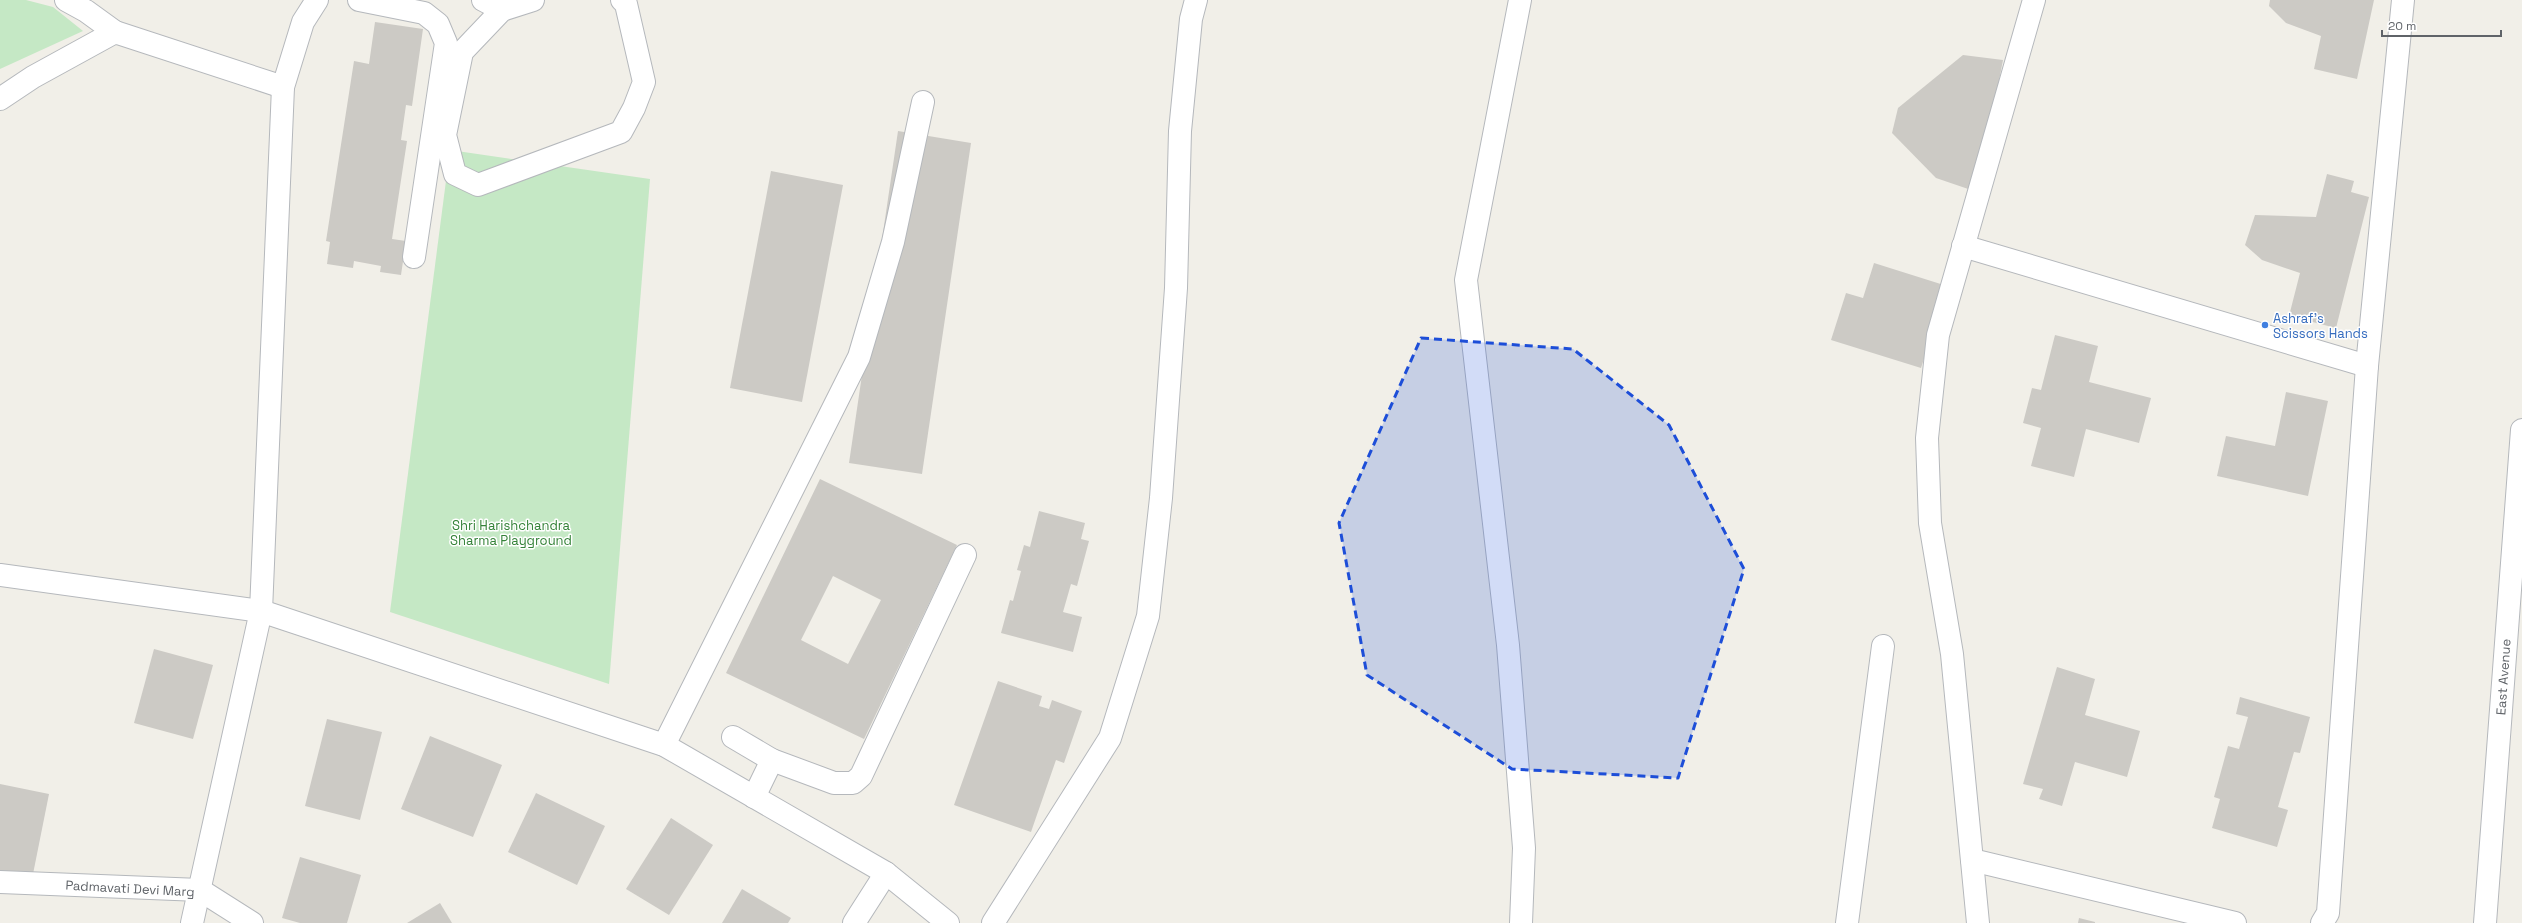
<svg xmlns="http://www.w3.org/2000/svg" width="2522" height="923" font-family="'Space Grotesk',sans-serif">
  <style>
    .green { fill: #c5e8c5 }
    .building { fill: #cccac5; fill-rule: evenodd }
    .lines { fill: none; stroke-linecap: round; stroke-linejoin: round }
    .lane-casing { stroke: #b5b8bc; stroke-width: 24 }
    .street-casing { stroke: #b5b8bc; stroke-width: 24 }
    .lane { stroke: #fff; stroke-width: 22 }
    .street { stroke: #fff; stroke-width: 22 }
    .marked { fill: #1d4ed8; fill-opacity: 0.2; stroke: #1d4ed8; stroke-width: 3; stroke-dasharray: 8 5; stroke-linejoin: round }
    .shop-dot { fill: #3f7fe0; stroke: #fff; stroke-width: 1.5 }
    .labels { text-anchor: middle; stroke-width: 3; stroke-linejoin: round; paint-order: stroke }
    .shop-label { font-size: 13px; fill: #366cbe; stroke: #fff; text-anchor: start }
    .park-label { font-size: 13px; fill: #348238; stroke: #fff }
    .street-label { font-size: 13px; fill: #5f6368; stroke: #fff }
  </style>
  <rect width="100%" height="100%" fill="#f1efe8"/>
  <g class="green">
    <path d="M0,0h26l27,7 30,24 -83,38z"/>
    <path d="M450,150l200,29 -41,505 -219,-72z"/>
  </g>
  <g class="building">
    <path d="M2270,0h104l-17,79 -43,-10 7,-33 -35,-13 -17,-17z"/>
    <path d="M375,22l48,7 -11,77 -6,-1 -5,35 6,1 -15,98 14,2 -5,34 -21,-3 1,-6 -27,-5 -1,7 -26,-4 3,-22 -4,-1 28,-180 15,3z"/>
    <path d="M1963,55l40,5 -26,132 -41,-14 -44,-45 6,-25z"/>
    <path d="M898,131l73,12 -49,331 -73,-11z"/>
    <path d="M771,171l72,14 -41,217 -72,-14z"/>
    <path d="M2327,174l27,7 -3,11 18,5 -33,131 -47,-12 11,-43 -38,-13 -17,-15 10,-30 61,2z"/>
    <path d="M1874,263l73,23 -26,82 -90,-28 15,-47 17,5z"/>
    <path d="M2055,335l43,11 -9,36 62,16 -12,45 -53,-14 -12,48 -43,-11 10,-38 -18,-5 9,-35 9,2z"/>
    <path d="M2286,392l42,9 -20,95 -91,-20 9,-40 49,10z"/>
    <path d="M820,479l137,66 -93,194 -138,-66zM833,576l48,24 -33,64 -47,-24z"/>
    <path d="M1039,511l46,12 -4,16 8,2 -12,45 -6,-2 -8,28 19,5 -9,35 -72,-19 9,-33 3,1 8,-30 -4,-1 7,-25 6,2z"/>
    <path d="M154,649l59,16 -20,74 -59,-16z"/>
    <path d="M2057,667l38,12 -10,36 55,16 -13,46 -52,-15 -13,44 -23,-7 4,-10 -20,-5z"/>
    <path d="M998,681l44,15 -3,10 10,3 3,-9 30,11 -18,52 -8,-3 -25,72 -77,-27z"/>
    <path d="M2240,697l70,20 -10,36 -6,-1 -16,55 10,3 -11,37 -65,-19 8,-29 -6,-2 14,-51 11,3 9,-32 -12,-3z"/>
    <path d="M327,719l55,13 -22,88 -55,-14z"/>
    <path d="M430,736l72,29 -29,72 -72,-28z"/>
    <path d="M0,784l49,10 -17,85 -32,-7z"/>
    <path d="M536,793l69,33 -28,59 -69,-33z"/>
    <path d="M671,818l42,27 -44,70 -43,-26z"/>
    <path d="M300,857l61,18 -14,48h-47l-18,-5z"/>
    <path d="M742,889l49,29 -3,5h-66z"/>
    <path d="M440,903l12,20h-45z"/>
    <path d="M2079,918l16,4v1h-17z"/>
  </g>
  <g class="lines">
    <defs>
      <g id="lane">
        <path d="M733,737l39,23 62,23h19l8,-7 104,-221"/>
        <path d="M754,797l18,-37"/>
      </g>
      <g id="street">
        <path d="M66,0l20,11 29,21"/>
        <path d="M359,0l65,13 14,11 8,19 -32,214"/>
        <path d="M483,0l19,10"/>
        <path d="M533,0l-31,10 -40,42 -17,83 10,39 23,11 143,-53 13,-24 10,-26 -18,-78 -4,-4"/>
        <path d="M1520,0l-54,280 42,365 16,203 -3,75"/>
        <path d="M0,99l33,-22 82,-45 168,55"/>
        <path d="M1963,246l404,120"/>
        <path d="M0,575l261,36 403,134 222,128 62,50"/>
        <path d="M664,745l195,-388 34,-115 30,-140"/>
        <path d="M1972,860l263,63"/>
        <path d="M0,882l200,8 52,33"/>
        <path d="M192,923l69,-312 22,-524 20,-65 14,-22"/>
        <path d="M854,923l32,-50"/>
        <path d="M993,923l117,-185 38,-122 13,-118 15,-210 4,-157 11,-112 5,-19"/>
        <path d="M1847,923l36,-277"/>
        <path d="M1978,923l-26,-269 -22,-131 -3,-85 11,-103 96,-335"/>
        <path d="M2322,923l6,-10 39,-547 36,-366"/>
        <path d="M2485,923l37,-493"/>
      </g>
    </defs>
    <use href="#lane" class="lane-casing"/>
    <use href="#street" class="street-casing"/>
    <use href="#lane" class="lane"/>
    <use href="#street" class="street"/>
  </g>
  <path class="marked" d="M1421,338l152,11 96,76 75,144 -66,209 -166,-9 -145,-94 -28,-152z"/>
  <circle class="shop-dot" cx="2265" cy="325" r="4"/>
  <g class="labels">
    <g class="shop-label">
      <text x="2273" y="323">Ashraf's<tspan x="2273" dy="15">Scissors Hands</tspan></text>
    </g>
    <g class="park-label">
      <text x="511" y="530">Shri Harishchandra<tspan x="511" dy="15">Sharma Playground</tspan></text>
    </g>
    <g class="street-label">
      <text transform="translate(2503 677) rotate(-86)" y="5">East Avenue</text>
      <text transform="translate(130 888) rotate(3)" y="5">Padmavati Devi Marg</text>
    </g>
  </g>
  <path d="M2382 30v6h119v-6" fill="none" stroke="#5f6368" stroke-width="2"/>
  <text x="2388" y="30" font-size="12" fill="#5f6368" stroke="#ffffff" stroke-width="3" paint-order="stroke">20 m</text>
</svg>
